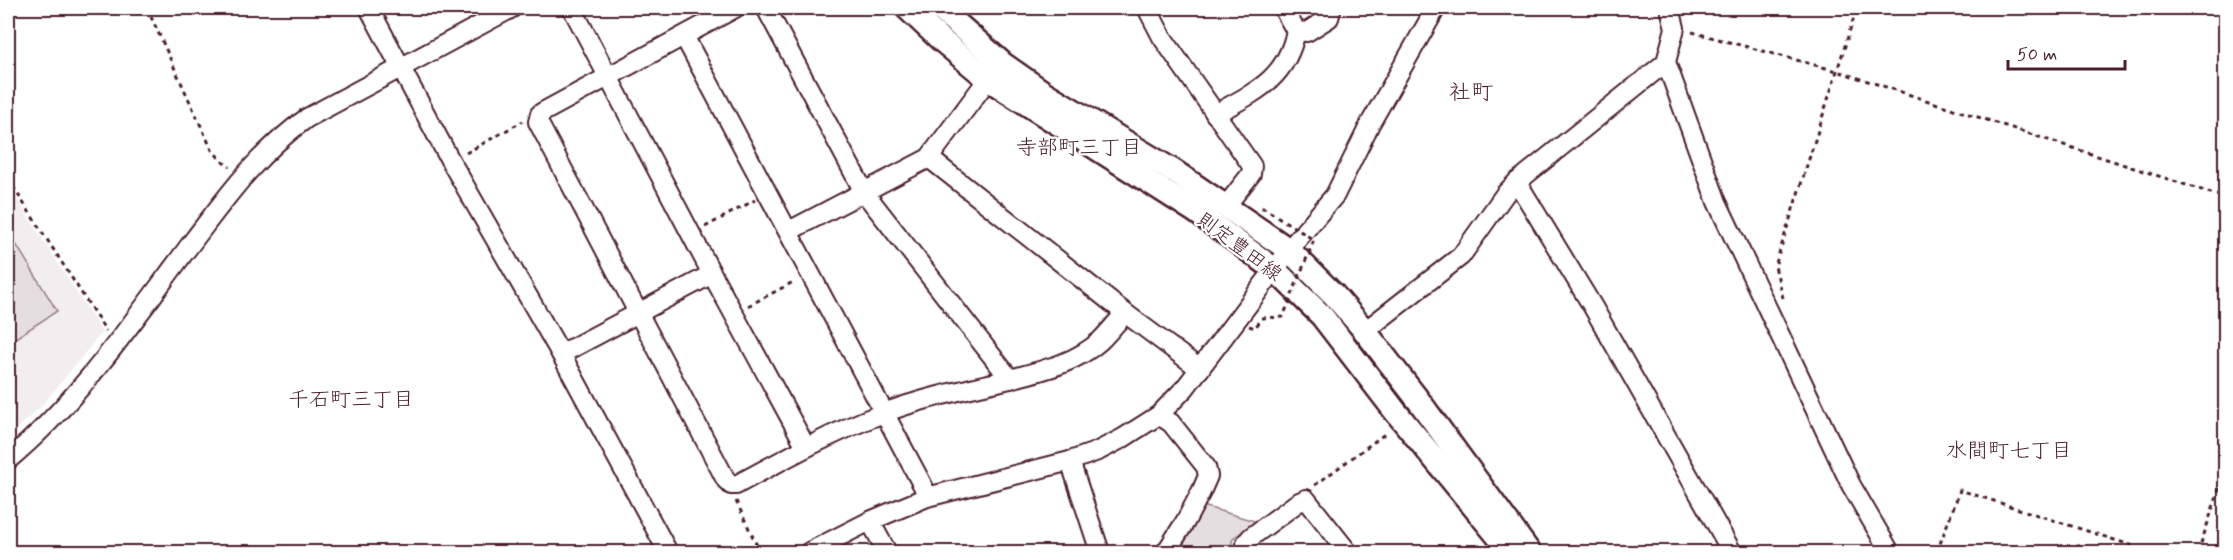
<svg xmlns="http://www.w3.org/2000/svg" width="2233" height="560" font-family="Mynerve,'Klee One',sans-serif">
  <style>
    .built { fill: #f2eeef }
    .green { fill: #e5dee0; stroke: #987e86; stroke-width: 1.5 }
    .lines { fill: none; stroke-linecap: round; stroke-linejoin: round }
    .minor-casing { stroke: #4a1f2b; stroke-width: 22 }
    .major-casing { stroke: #4a1f2b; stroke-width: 27 }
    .path { stroke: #4a1f2b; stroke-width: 3; stroke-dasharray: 4.5 4.5; stroke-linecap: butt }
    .minor { stroke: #fff; stroke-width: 18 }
    .major { stroke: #fff; stroke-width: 22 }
    .path-bridge { stroke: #4a1f2b; stroke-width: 3; stroke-dasharray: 4.5 4.5; stroke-linecap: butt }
    .labels { text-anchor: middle; stroke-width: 4.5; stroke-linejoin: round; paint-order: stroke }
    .street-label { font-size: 20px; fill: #4a1f2b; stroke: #fff }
    .neighbourhood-label { font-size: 21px; fill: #4a1f2b; stroke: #fff }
    .quarter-label { font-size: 22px; fill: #4a1f2b; stroke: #fff }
  </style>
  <rect width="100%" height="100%" fill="#fff"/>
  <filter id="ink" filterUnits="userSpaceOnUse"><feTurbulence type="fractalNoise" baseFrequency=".0167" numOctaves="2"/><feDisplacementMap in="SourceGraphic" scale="12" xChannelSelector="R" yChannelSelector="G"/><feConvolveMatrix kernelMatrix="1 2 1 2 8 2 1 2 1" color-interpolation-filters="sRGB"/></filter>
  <g filter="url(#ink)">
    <path class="built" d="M8,185l94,147 -63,77 -31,27z"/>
    <g class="green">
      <path d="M8,231l49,80 -49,32z"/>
      <path d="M1203,506l55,16 -25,16 -2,8 3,6h-61z"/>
    </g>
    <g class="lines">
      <defs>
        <g id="minor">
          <path d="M369,8l81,152 111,194 107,198"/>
          <path d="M572,8l140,266 94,173"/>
          <path d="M735,8l-192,104 -3,2 -2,8 188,358 5,5h5c48,-26 95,-52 145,-71 42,-16 86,-25 129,-35l-146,-187 -98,-184"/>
          <path d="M1147,8l15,29 90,129 -1,8 -25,32"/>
          <path d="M1670,8l5,20 -9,34 51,140 134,283 39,67"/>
          <path d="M1296,31l11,1 22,-14 2,-7 -1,-3"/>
          <path d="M684,36l239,450 4,11"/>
          <path d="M1215,114c40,-22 71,-34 81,-83l-13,-23"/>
          <path d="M929,158l196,155 75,56"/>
          <path d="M1517,182l76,125 139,245"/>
          <path d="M789,231l140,-73 59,-79"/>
          <path d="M1365,331l96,-75 44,-62 12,-12 149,-120"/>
          <path d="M561,354l151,-80"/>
          <path d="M1010,379c33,-9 64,-15 90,-38 9,-9 17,-19 25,-28"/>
          <path d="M1159,415l12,8 35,44 2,9 -7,16 -16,30 -19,30"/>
          <path d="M8,460c73,-61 127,-142 185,-219 35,-46 65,-88 114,-123l205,-110"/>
          <path d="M1070,461l30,91"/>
          <path d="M870,521l17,31"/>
          <path d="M809,552l61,-31 57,-24 143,-36 28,-10 25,-13 36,-23 26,-27 112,-148 38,-45 36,-73 65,-114"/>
          <path d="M1246,552v-9l5,-6 46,-34 9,-4 42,53"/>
        </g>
        <g id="major">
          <path d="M907,8l33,31 48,40 207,132 79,58 48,47 73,95 116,141"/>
          <path d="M939,8l64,56 40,28 132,80 114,78 45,45 31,36 54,70 110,151"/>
        </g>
      </defs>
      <use href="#minor" class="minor-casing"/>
      <use href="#major" class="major-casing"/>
      <g class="path">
        <path d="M147,8l65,142 11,12 7,5"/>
        <path d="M1692,32l145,39 389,127"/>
        <path d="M466,153l57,-32"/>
        <path d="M8,179l98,152"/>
        <path d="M705,227l50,-27"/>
        <path d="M1783,298l-8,-32 82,-258"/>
        <path d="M748,306l47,-25"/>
        <path d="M1315,485l71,-52"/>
        <path d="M736,501l24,51"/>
        <path d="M1937,552l23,-62 192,62"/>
        <path d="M2198,552l28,-83"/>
      </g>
      <use href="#minor" class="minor"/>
      <use href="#major" class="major"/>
      <path class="path-bridge" d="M1249,326l6,2 7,-10 21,-1 31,-77 -50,-32h-5"/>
    </g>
  </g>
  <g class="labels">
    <g class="street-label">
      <text transform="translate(1240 246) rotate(37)" y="7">則定豊田線</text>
    </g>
    <g class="neighbourhood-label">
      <text x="1079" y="154">寺部町三丁目</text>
      <text x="351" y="406">千石町三丁目</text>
      <text x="2009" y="457">水間町七丁目</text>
    </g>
    <g class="quarter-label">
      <text x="1471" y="99">社町</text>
    </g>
  </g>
  <rect width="2233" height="560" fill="none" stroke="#fff" stroke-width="30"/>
  <rect x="15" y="15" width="2203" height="530" fill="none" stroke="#4a1f2b" stroke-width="2" filter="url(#ink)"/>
  <path d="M2008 60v9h117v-9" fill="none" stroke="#4a1f2b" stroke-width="3"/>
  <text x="2017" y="60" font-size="18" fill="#4a1f2b" stroke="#ffffff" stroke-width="4.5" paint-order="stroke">50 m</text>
</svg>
